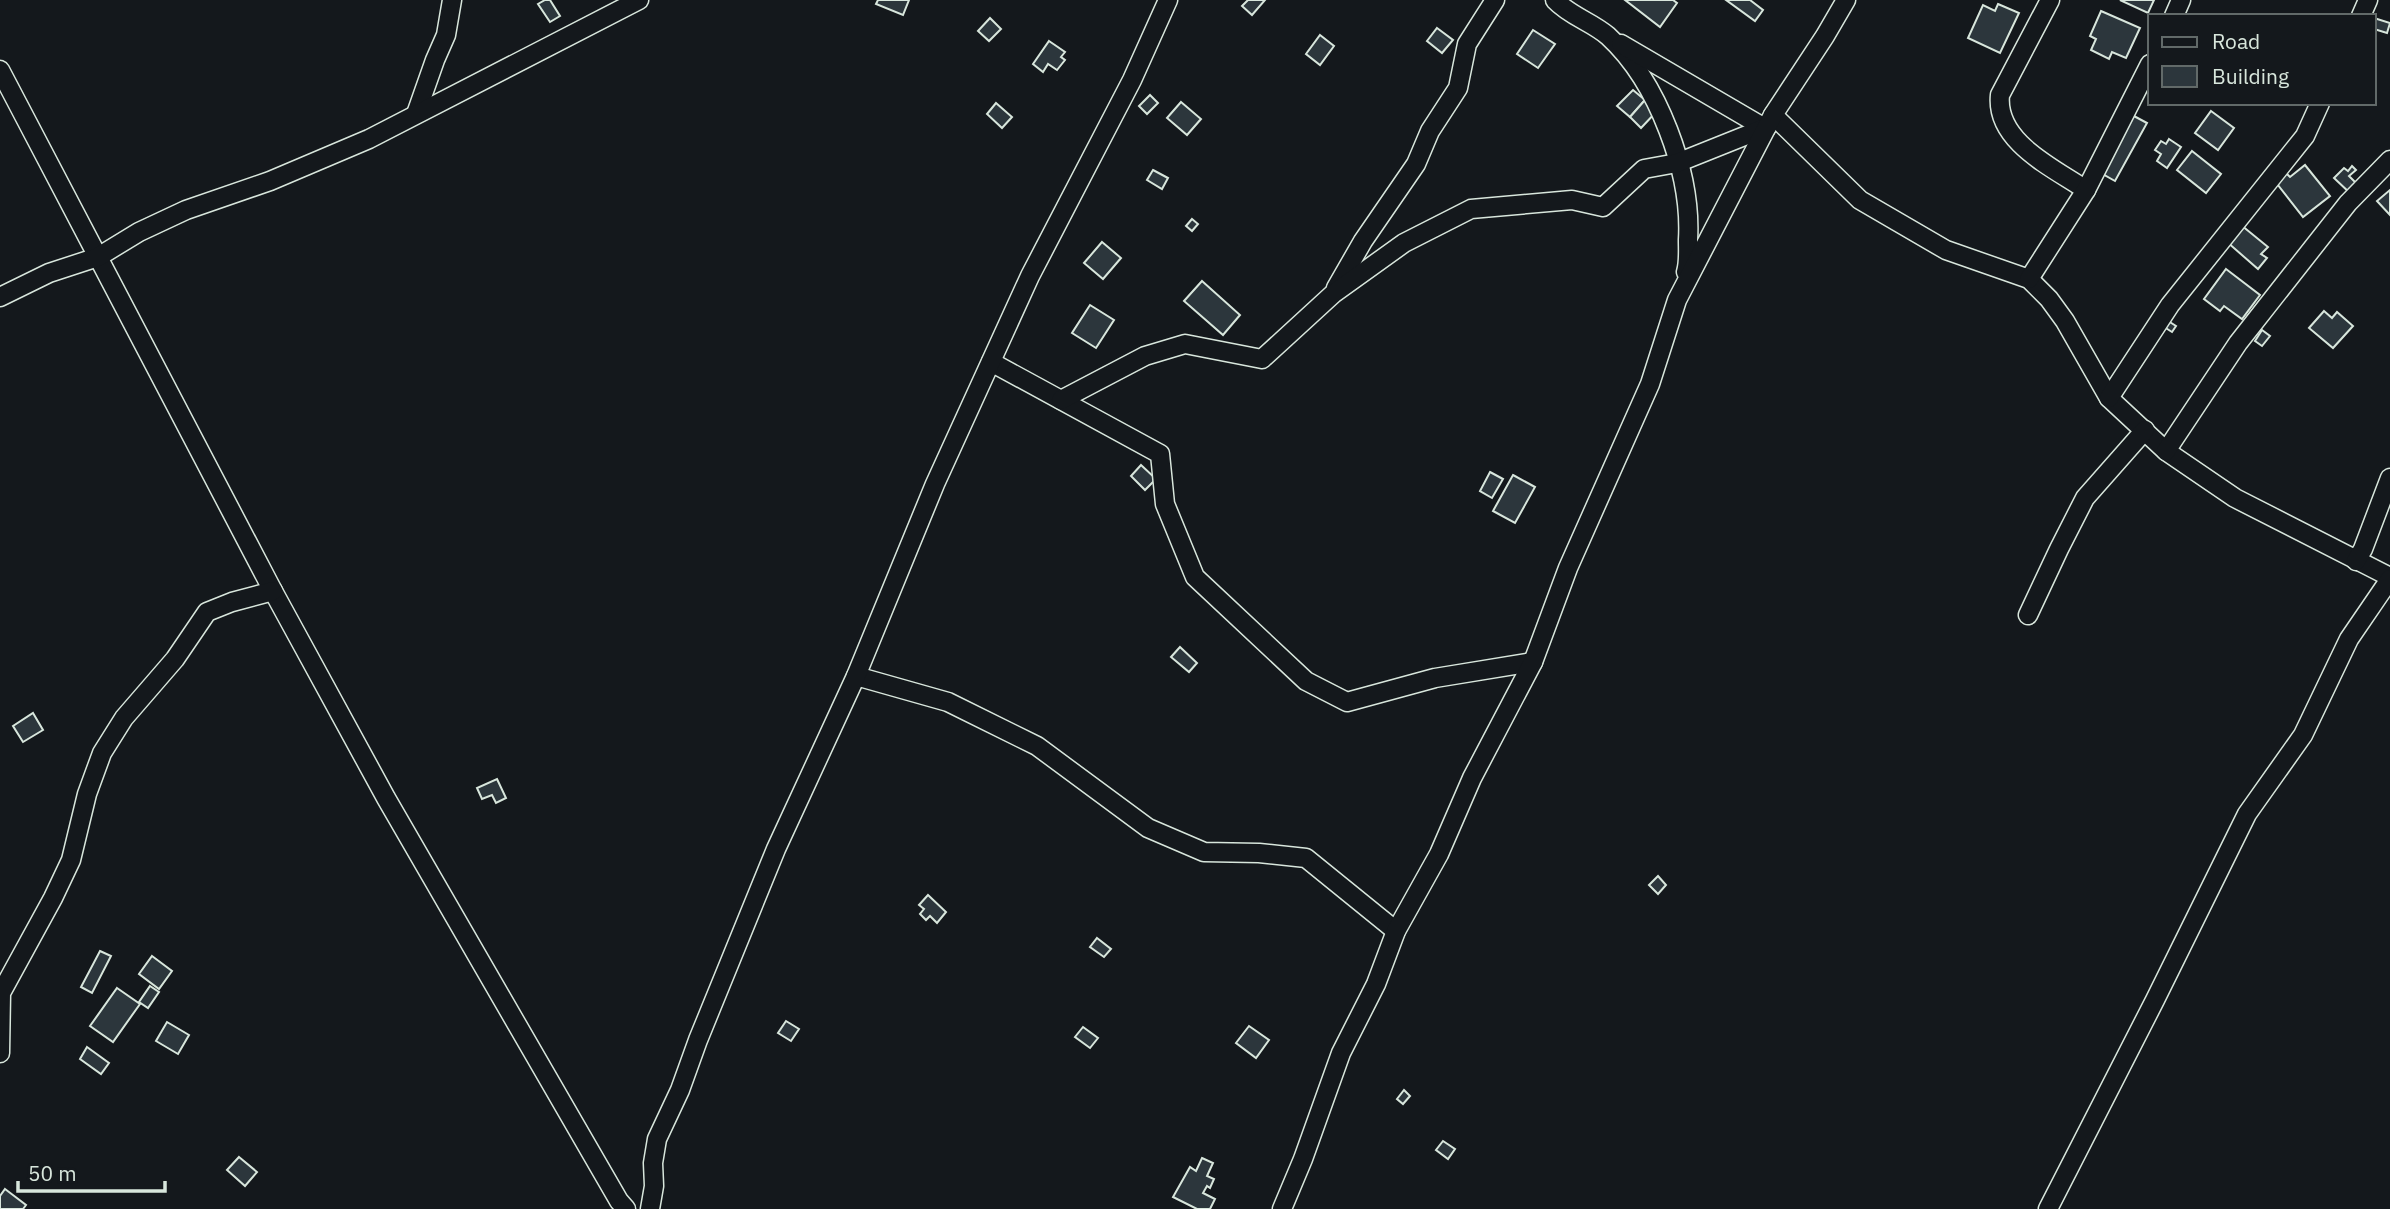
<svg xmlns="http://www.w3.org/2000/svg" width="2390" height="1209" font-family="'IBM Plex Sans',sans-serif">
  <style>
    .building { fill: #2c363c; stroke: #d8e6dc; stroke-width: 2 }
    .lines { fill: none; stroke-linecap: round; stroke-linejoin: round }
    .street-casing { stroke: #d8e6dc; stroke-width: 21 }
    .street { stroke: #14181c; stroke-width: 18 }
  </style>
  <rect width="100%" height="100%" fill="#14181c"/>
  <g class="building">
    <path d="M545,0h5l10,16 -10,6 -12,-18z"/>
    <path d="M878,0h31l-6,15 -27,-11z"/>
    <path d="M1248,0h17l-13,15 -10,-9z"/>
    <path d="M1625,0h48l4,3 -17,24z"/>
    <path d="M1726,0h24l13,10 -8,11z"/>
    <path d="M2120,0h34l-6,13z"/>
    <path d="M1998,4l21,9 -19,40 -32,-15 15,-33 12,6z"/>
    <path d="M2101,11l39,17 -14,30 -14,-6 -3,7 -18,-9 5,-11 -6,-3z"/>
    <path d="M990,18l11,11 -12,12 -11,-10z"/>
    <path d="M2374,18l16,5 -3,10 -13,-4z"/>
    <path d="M1437,28l16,12 -11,13 -15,-12z"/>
    <path d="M1533,30l22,14 -17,24 -21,-14z"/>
    <path d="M1320,35l14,11 -14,19 -14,-11z"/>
    <path d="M1049,41l16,11 -4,5 4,3 -8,10 -9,-6 -5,8 -10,-8z"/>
    <path d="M1633,90l12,10 -15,17 -13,-11z"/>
    <path d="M1150,95l8,8 -11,11 -8,-8z"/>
    <path d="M1645,100l12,11 -16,17 -11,-11z"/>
    <path d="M1181,102l20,17 -14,16 -20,-17z"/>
    <path d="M996,103l16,14 -10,11 -15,-14z"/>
    <path d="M2211,111l23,17 -16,22 -23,-17z"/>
    <path d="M2132,115l15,8 -32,58 -14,-8z"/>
    <path d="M2169,139l12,8 -14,21 -10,-7 4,-7 -6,-4 6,-9 5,3z"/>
    <path d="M2192,151l29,23 -15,19 -29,-23z"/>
    <path d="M2305,165l25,31 -27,21 -29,-37 11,-8 5,5z"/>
    <path d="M2352,166l4,4 -7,6 10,10 -8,8 -17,-16 10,-10 4,3z"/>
    <path d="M1153,170l15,8 -6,11 -15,-9z"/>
    <path d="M2390,190v25l-13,-14z"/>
    <path d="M1192,219l6,5 -6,7 -6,-5z"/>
    <path d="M2241,225l27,22 -7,7 6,4 -9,11 -31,-27z"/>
    <path d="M1102,242l19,16 -18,21 -19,-16z"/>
    <path d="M2226,269l34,26 -18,24 -18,-13 -4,5 -16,-12z"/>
    <path d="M1202,281l38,34 -17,20 -39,-34z"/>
    <path d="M1090,305l24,15 -18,28 -24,-15z"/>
    <path d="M2324,311l8,7 5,-6 16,14 -20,22 -24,-20z"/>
    <path d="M2165,319l11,7 -4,6 -11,-7z"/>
    <path d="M2262,330l8,6 -8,10 -7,-5z"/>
    <path d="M1141,465l15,14 -11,11 -14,-14z"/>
    <path d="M1490,472l13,7 -11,19 -12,-7z"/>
    <path d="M1513,475l22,12 -20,36 -22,-12z"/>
    <path d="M1180,647l17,16 -8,9 -18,-15z"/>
    <path d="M33,713l10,17 -20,12 -10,-16z"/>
    <path d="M497,779l9,19 -10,5 -4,-8 -10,4 -5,-11z"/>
    <path d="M1658,876l8,9 -8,9 -9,-9z"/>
    <path d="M928,895l18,17 -9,11 -7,-7 -4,4 -6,-6 4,-5 -5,-4z"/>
    <path d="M1097,938l14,11 -7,8 -14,-10z"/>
    <path d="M100,951l11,5 -19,37 -11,-6z"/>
    <path d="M152,956l20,15 -13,18 -20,-15z"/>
    <path d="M150,986l9,6 -11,16 -9,-6z"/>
    <path d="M117,988l23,16 -27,38 -23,-16z"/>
    <path d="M786,1021l13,8 -8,12 -13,-8z"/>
    <path d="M167,1022l22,13 -11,19 -22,-13z"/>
    <path d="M1249,1026l20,14 -13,18 -20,-15z"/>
    <path d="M1083,1027l15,11 -8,10 -15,-11z"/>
    <path d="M87,1047l22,16 -8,11 -21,-15z"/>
    <path d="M1404,1090l6,6 -7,8 -6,-5z"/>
    <path d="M1443,1141l12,8 -7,10 -12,-9z"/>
    <path d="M239,1157l18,15 -12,14 -18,-16z"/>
    <path d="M1202,1158l11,5 -6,13 7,3 -4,9 -3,-2 -4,7 12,6 -5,10h-13l-24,-12 17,-30 6,4z"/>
    <path d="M5,1189l21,16 -3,4h-23v-13z"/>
  </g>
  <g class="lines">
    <defs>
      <g id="street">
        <path d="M1555,0c15,16 37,22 53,36 50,46 84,137 80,204 0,11 1,22 -2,32"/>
        <path d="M2050,0l-50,95c-5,47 54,73 86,95"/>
        <path d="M2174,16l7,-16"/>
        <path d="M2361,16l7,-16"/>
        <path d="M1621,44l142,83"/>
        <path d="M0,70l273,521 113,207 233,403 7,8"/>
        <path d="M416,114l19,-54 11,-25 6,-35"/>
        <path d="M1773,115l87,85 86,50 83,29 20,20 16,22 44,77 57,53 69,47 155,79"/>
        <path d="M2029,279l57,-89 64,-126"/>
        <path d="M1336,288l27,-47 53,-77 14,-33 28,-43 9,-44 28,-44"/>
        <path d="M0,297l49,-24 49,-16 41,-25 47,-22 84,-29 99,-42 270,-139"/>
        <path d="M991,362l169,92 5,50 30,73 111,104 41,21 88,-24 98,-16"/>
        <path d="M2109,398l61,-93 135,-169 15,-33"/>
        <path d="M1061,400l84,-44 40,-12 77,15 71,-65 71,-51 67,-34 101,-9 31,7 41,-38 33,-6 90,-36"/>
        <path d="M2166,451l72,-108 110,-140 42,-43"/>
        <path d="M2356,561l7,-12 27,-71"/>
        <path d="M2028,615l31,-66 26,-51 60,-68"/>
        <path d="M856,676l92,26 89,44 111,82 56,24 55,1 47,5 90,73"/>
        <path d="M0,1053l1,-60 52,-95 18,-38 16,-66 15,-41 22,-35 51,-59 32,-47 25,-10 41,-11"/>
        <path d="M650,1209l4,-23 -1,-23 4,-24 23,-49 18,-50 78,-191 80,-173 79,-192 95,-208 102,-196 36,-80"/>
        <path d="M1282,1209l21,-50 38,-106 35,-69 20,-53 43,-77 33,-76 61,-116 35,-94 82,-184 27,-84 96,-185 52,-79 21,-36"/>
        <path d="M2048,1209l107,-209 92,-186 56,-79 46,-96 41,-60"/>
      </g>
    </defs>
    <use href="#street" class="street-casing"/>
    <use href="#street" class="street"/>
  </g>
  <rect x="2148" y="14" width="228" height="91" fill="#14181c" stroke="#626a69" stroke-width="2"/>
  <rect x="2162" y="37" width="35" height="10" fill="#14181c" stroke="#626a69" stroke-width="2"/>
  <text x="2212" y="49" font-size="21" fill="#d8e6dc">Road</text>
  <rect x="2162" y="66" width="35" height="21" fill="#2c363c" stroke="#626a69" stroke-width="2"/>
  <text x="2212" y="84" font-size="21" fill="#d8e6dc">Building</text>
  <path d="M18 1181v10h147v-10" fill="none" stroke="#d8e6dc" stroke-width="3.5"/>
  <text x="28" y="1181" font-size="21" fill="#d8e6dc" stroke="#14181c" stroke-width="5" paint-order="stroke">50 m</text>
</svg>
